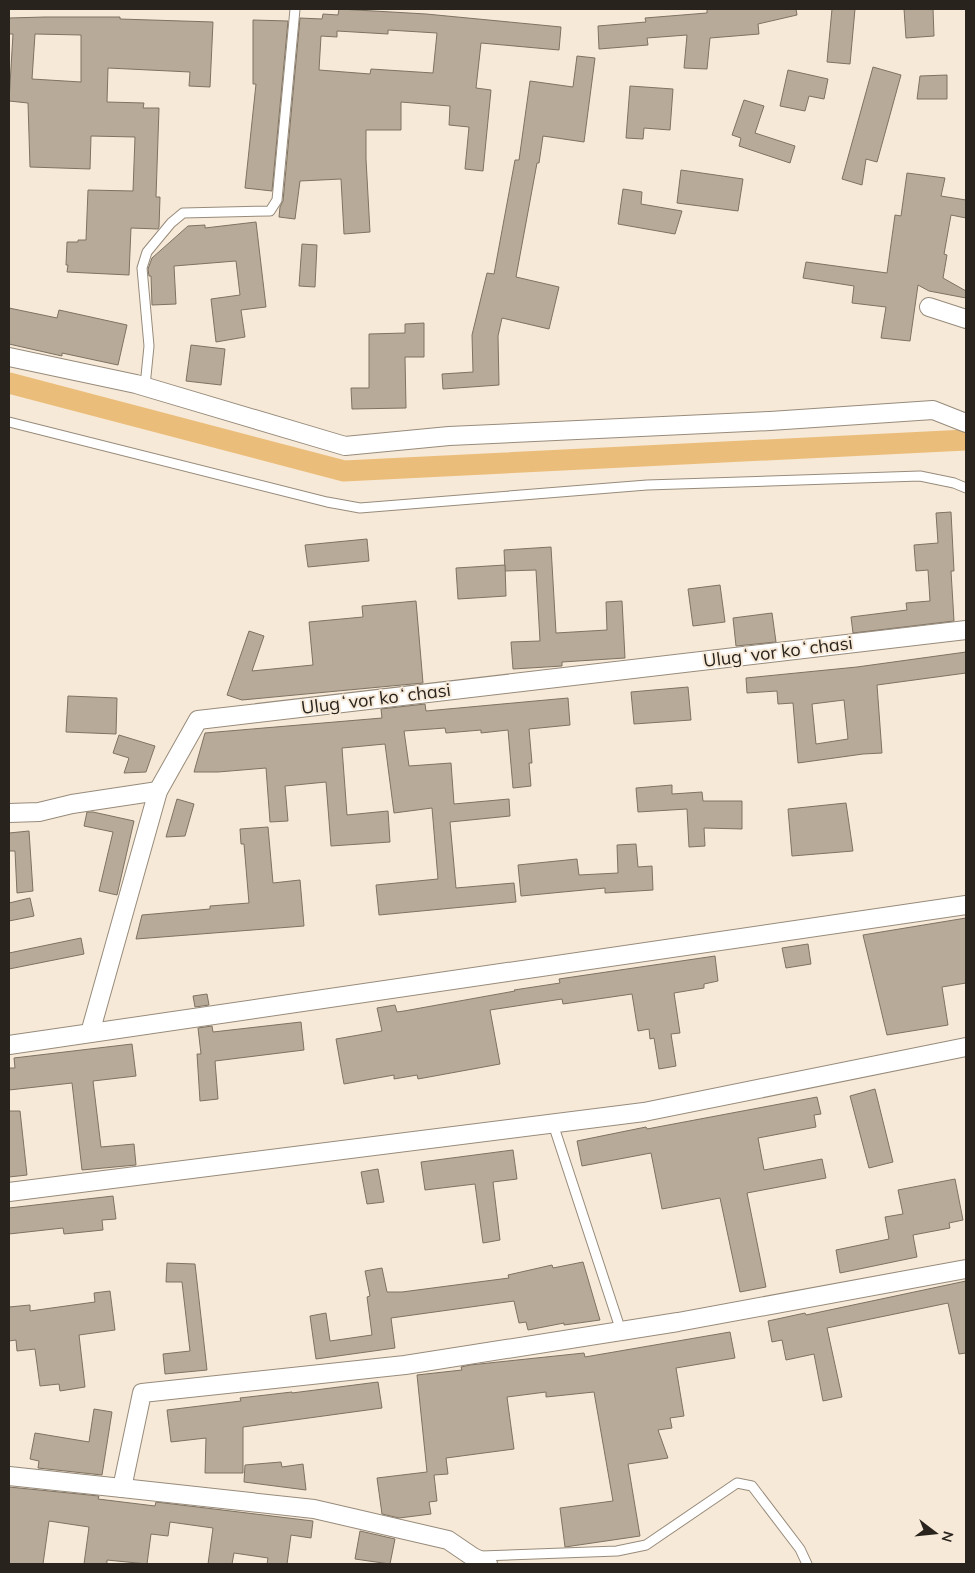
<svg xmlns="http://www.w3.org/2000/svg" width="975" height="1573" font-family="Mulish,sans-serif">
  <style>
    .lines { fill: none; stroke-linecap: round; stroke-linejoin: round }
    .canal { stroke: #ebbd7a; stroke-width: 21 }
    .building { fill: #b7aa99; stroke: #7e7262; fill-rule: evenodd }
    .lane-casing { stroke: #978b7b; stroke-width: 11 }
    .street-casing { stroke: #978b7b; stroke-width: 20 }
    .lane { stroke: #fff; stroke-width: 9 }
    .street { stroke: #fff; stroke-width: 18 }
    .labels { text-anchor: middle; stroke-width: 4; stroke-linejoin: round; paint-order: stroke }
    .street-label { font-size: 18px; fill: #28231d; stroke: #f7e9d7 }
  </style>
  <rect width="100%" height="100%" fill="#f7e9d7"/>
  <g class="lines">
    <path class="canal" d="M9,383l335,88 622,-31"/>
  </g>
  <g class="building">
    <path d="M339,9l87,5 135,13 -2,23 -78,-7 -5,45 15,2 -8,81 -18,-2 4,-42 -20,-2 1,-19 -49,-4v28h-35v29l4,73 -26,2 -3,-55 -41,2 -5,38 -16,-2 1,-10 3,-6 17,-183 22,1 1,-5 15,1zM388,30l49,3 -4,40 -62,-4 -1,5 -51,-4 2,-34 16,1v-6l51,3z"/>
    <path d="M707,9h89l1,6 -39,9 1,10 -49,4 -3,31 -23,-1 3,-33 -40,3 1,7 -49,4 -1,-23 48,-4 -1,-4 62,-5z"/>
    <path d="M832,9h23l-5,55 -23,-2z"/>
    <path d="M904,9h29l1,27 -28,2z"/>
    <path d="M45,17h75v2l93,3 -3,65 -21,-1 1,-14 -82,-4 -1,34 37,1 -1,5h16l-3,89h4l-1,30 -1,2 -27,-1 -2,47 -62,-3 1,-7h-2l1,-23h11v-2h8l2,-50 45,1 2,-54 -44,-1 -1,33 -60,-2 -2,-64 -19,-2 4,-67h-4v-16zM35,34l46,1v47l-49,-3z"/>
    <path d="M253,20l35,1 -16,170 -27,-3 11,-104h-3z"/>
    <path d="M577,56l18,2 -11,84 -41,-6 -4,27h-2l-21,114 43,10 -10,42 -47,-11 -4,18 1,49 -56,4 -1,-15 31,-2 -1,-37 15,-62 7,1 21,-114h4l11,-79 43,6z"/>
    <path d="M873,67l28,8 -24,87 -11,-3 -4,26 -20,-6z"/>
    <path d="M788,70l40,9 -4,20 -15,-3 -4,15 -25,-5z"/>
    <path d="M947,75v24h-30l3,-23z"/>
    <path d="M630,86l43,3 -3,41 -26,-2 -1,11 -17,-1z"/>
    <path d="M744,100l20,6 -9,27 40,13 -5,17 -51,-17 2,-8 -9,-3z"/>
    <path d="M681,170l62,9 -5,32 -61,-8z"/>
    <path d="M907,173l38,5 -4,18 25,4v18l-15,-3 -7,39 3,1 -4,23 23,13v7l-37,-7 -11,-6 -8,56 -29,-3 5,-31 -34,-4 2,-17 -51,-8 3,-16 81,11 8,-58 6,1z"/>
    <path d="M623,189l19,3 -1,12 41,7 -7,23 -57,-10z"/>
    <path d="M256,222l10,85 -25,3 4,27 -29,5 -5,-43 29,-4 -4,-34 -62,5 2,38 -24,1 -1,-29h-2l-1,-7 4,-11 36,-32 17,-1v3z"/>
    <path d="M302,244l15,1 -2,42 -16,-1z"/>
    <path d="M9,308l48,10 2,-8 68,15 -9,40 -56,-12v3l-53,-12z"/>
    <path d="M424,323v34h-19l1,51 -54,1 -1,-21h18v-54l36,-1v-9z"/>
    <path d="M191,345l34,4 -4,36 -35,-4z"/>
    <path d="M951,512l3,59h-3l3,50 -101,12 -2,-16 56,-7 -1,-7 24,-2 -2,-31 -12,1 -2,-26 24,-2 -2,-30z"/>
    <path d="M367,539l2,22 -61,6 -3,-22z"/>
    <path d="M551,547l5,86 51,-3 -1,-28 16,-1 3,57 -63,4v4l-49,3 -2,-27 29,-1 -4,-71 -31,1 -1,-21z"/>
    <path d="M505,565l1,31 -48,3 -2,-31z"/>
    <path d="M720,585l5,37 -32,4 -5,-37z"/>
    <path d="M416,601l7,82 -181,17 -15,-5 22,-64 15,5 -12,35 61,-6 -4,-43 54,-5 -1,-11z"/>
    <path d="M772,613l4,29 -40,4 -3,-28z"/>
    <path d="M966,652v21l-89,12 5,68 -19,1 -65,9 -5,-60 -15,1 -1,-13 -30,2 -1,-15 111,-11zM844,700l4,39 -32,5 -4,-40z"/>
    <path d="M688,687l3,33 -57,4 -3,-32z"/>
    <path d="M68,696l49,2 -1,36 -50,-2z"/>
    <path d="M568,698l2,27 -41,4 3,34h-3l2,23 -18,2 -5,-58 -27,3v-3l-35,3 -1,-5 -41,3 5,35 42,-3 3,41 55,-5 1,17 -60,6 6,66 58,-5 2,19 -137,13 -3,-30 62,-6 -6,-71 -38,5 -9,-69 -43,4 5,67 41,-4 2,31 -59,4 -5,-64 -41,4 3,35 -18,1 -4,-54 -48,4h-24l11,-39 177,-15 -1,-9 44,-5 1,7z"/>
    <path d="M119,735l36,11 -9,26 -22,1 5,-15 -16,-5z"/>
    <path d="M672,785v9l30,-2 1,9h39v28l-38,-1 1,18 -16,1 -2,-38 -49,3 -2,-24z"/>
    <path d="M177,799l17,5 -9,32 -19,1z"/>
    <path d="M846,803l7,48 -61,5 -4,-47z"/>
    <path d="M87,812h6l41,9 -17,74 -18,-4 14,-59 -29,-6z"/>
    <path d="M268,827l5,56 27,-3 4,46 -168,13 6,-24 68,-6v-3l39,-3 -5,-59h-3l-1,-15z"/>
    <path d="M29,831l4,60 -16,2 -2,-42h-6v-18z"/>
    <path d="M636,844l2,23 14,-1 1,24 -48,3v-5l-84,8 -3,-31 59,-6 2,16 39,-2 -1,-28z"/>
    <path d="M30,898l4,18 -25,5v-18z"/>
    <path d="M966,918v65l-24,4 6,38 -61,10 -24,-100z"/>
    <path d="M81,938l3,16 -75,15v-16z"/>
    <path d="M808,944l3,20 -25,4 -4,-20z"/>
    <path d="M715,956l3,25 -14,3v4l-30,5 6,40 -9,1 5,32 -17,3 -5,-31 -4,1 -1,-10 -11,2 -6,-37 -69,10 -1,-5 -72,11 10,54 -82,15 -1,-4 -23,4v-4l-50,9 -8,-45 46,-8 -5,-23 18,-3 2,7 7,-1 111,-20 -1,-1 46,-7 -1,-4z"/>
    <path d="M207,994l2,11 -14,2 -2,-11z"/>
    <path d="M301,1022l3,28 -89,11 3,38 -18,2 -3,-47h4l-3,-26 14,-2 1,6z"/>
    <path d="M132,1044l4,32 -43,5 8,66 33,-3 2,21 -54,5 -10,-87 -63,7v-22h6l-1,-10z"/>
    <path d="M875,1089l18,73 -24,6 -19,-72z"/>
    <path d="M817,1097l4,17 -7,1 2,12 -58,11 6,32 58,-11 4,19 -79,15 19,94 -26,5 -20,-94 -58,11 -11,-56 -69,13 -5,-25 69,-14 1,2z"/>
    <path d="M9,1111h11l7,64 -18,2z"/>
    <path d="M513,1150l4,29 -24,3 7,58 -17,3 -8,-59 -50,6 -4,-28z"/>
    <path d="M378,1169l6,33 -17,2 -6,-32z"/>
    <path d="M955,1179l8,41 -14,3 1,5 -37,7 4,22 -77,16 -4,-23 53,-11 -4,-22 18,-3 -5,-24z"/>
    <path d="M113,1196l3,23 -14,1 1,10 -39,4 -1,-6 -54,6v-26z"/>
    <path d="M583,1262l17,58 -36,5v-2l-36,7 -2,-8 -7,1 -5,-22 -123,17 4,30 -79,11 -6,-43 16,-3 4,28 42,-6 -5,-38 3,-1 -5,-25 17,-3 5,24h15l107,-14 -1,-3 44,-10 1,3z"/>
    <path d="M167,1263l28,1 12,106 -42,4 -2,-20 27,-3 -8,-69h-16z"/>
    <path d="M966,1281v72l-7,1 -11,-51 -121,25 15,69 -19,4 -9,-47 -28,6 -4,-20 -10,2 -4,-21 37,-8 1,2z"/>
    <path d="M110,1291l5,39 -36,5 6,52 -25,4 -1,-7 -19,2 -5,-37 -18,2 -1,-11 -7,1v-34l21,-2v6l65,-9 -1,-9z"/>
    <path d="M730,1332l5,26 -59,10 8,48 -14,2 2,10 -14,2 10,28 -40,6 12,72 -75,11 -5,-39 53,-7 -19,-109 -48,5v-5l-39,5 7,52 -68,9 2,16 -14,1 3,26 -8,1 2,12 -32,4 -17,-4 -5,-36 50,-6 -10,-97 45,-5 -1,-3 9,-2 114,-12 1,4z"/>
    <path d="M378,1382l4,26 -139,19v46h-38l1,-35 -35,4 -4,-32 74,-9 -1,-3 52,-6v1z"/>
    <path d="M94,1409l18,3 -10,63 -64,-7 1,-7 -9,-2 5,-26 54,9z"/>
    <path d="M281,1462l1,5 21,-3 3,26 -62,-8 1,-17z"/>
    <path d="M9,1487l90,9 -1,3 57,7 1,-4 157,19 -2,17 -20,-3 -4,29h-20l1,-6 -34,-5 -2,11h-24l5,-36 -43,-6 -2,14 -17,-2 -4,30 -40,-4v4h-23l5,-37 -40,-6 -6,43h-34z"/>
    <path d="M360,1531l35,8 -5,25 -35,-5z"/>
  </g>
  <g class="lines">
    <defs>
      <g id="lane">
        <path d="M145,386l4,-40 -7,-78 5,-16 24,-29 12,-10 87,-2 7,-11 18,-191"/>
        <path d="M9,422l318,80 33,6 287,-23 273,-9 34,7 12,5"/>
        <path d="M553,1124l68,207"/>
        <path d="M481,1556l136,-5 29,-6 91,-62 15,3 48,63 7,15"/>
      </g>
      <g id="street">
        <path d="M929,307l37,12"/>
        <path d="M9,357l127,27 209,62 104,-10 321,-15 163,-11 33,13"/>
        <path d="M9,813l30,-1 33,-8 86,-13"/>
        <path d="M90,1033l68,-242 40,-71 768,-90"/>
        <path d="M9,1045l957,-140"/>
        <path d="M9,1192l635,-80 322,-65"/>
        <path d="M9,1476l113,12 20,-95 263,-28 273,-43 288,-53"/>
        <path d="M122,1488l192,21 134,31 25,17 15,7"/>
      </g>
    </defs>
    <use href="#lane" class="lane-casing"/>
    <use href="#street" class="street-casing"/>
    <use href="#lane" class="lane"/>
    <use href="#street" class="street"/>
  </g>
  <g class="labels">
    <g class="street-label">
      <text transform="translate(778 652) rotate(-7)" y="6">Ulugʻvor koʻchasi</text>
      <text transform="translate(376 699) rotate(-7)" y="6">Ulugʻvor koʻchasi</text>
    </g>
  </g>
  <rect width="975" height="1573" fill="none" stroke="#28231d" stroke-width="20"/>
  <g transform="translate(935 1533) rotate(106)" stroke="#f7e9d7" stroke-width="4" paint-order="stroke">
  <path d="M0-4L9 19L0 12L-9 19Z" fill="#28231d"/>
  <text y="-8" font-size="14" font-weight="bold" text-anchor="middle" fill="#28231d">N</text>
  </g>
</svg>
